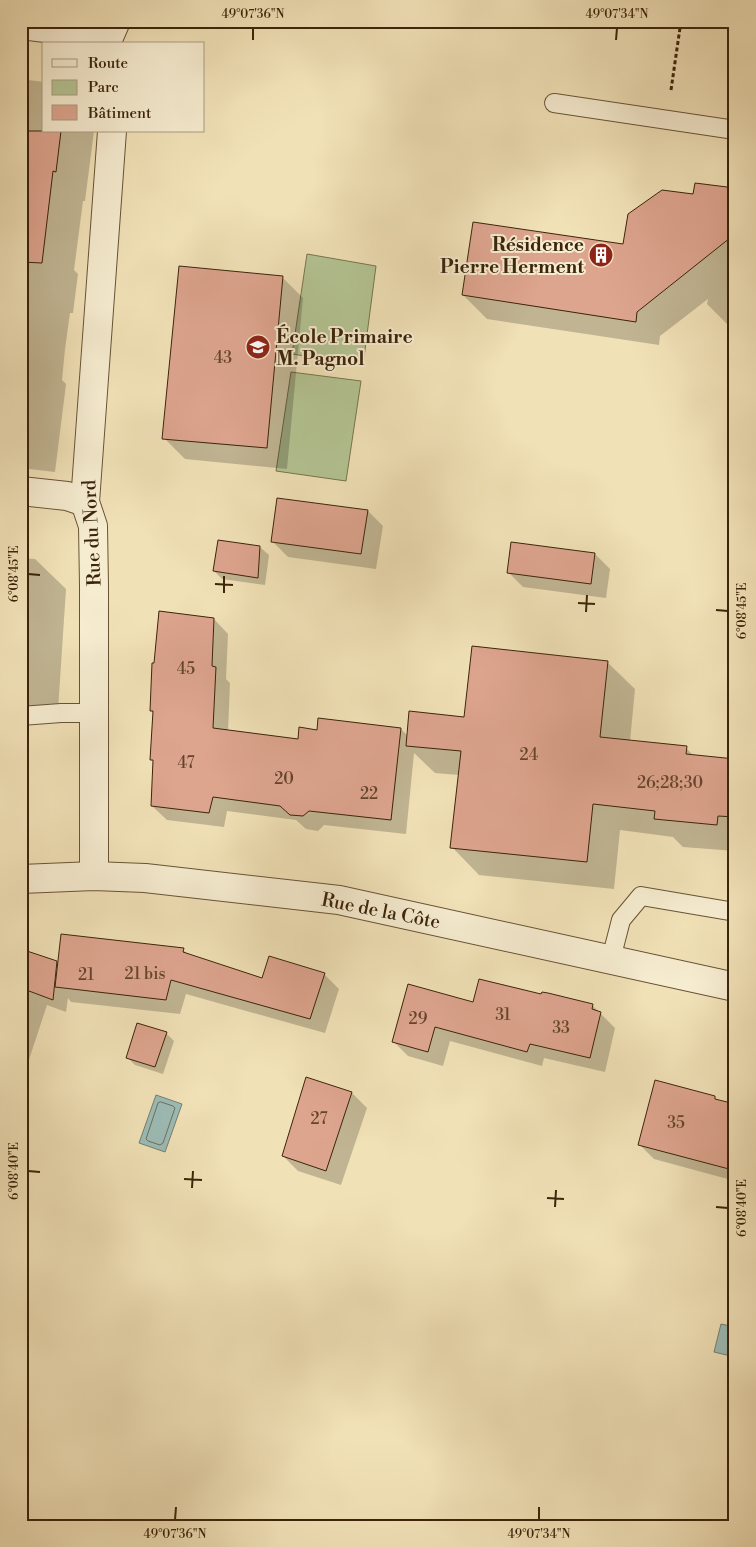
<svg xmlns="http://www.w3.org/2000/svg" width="756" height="1547" font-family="'Libre Bodoni',serif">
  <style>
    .green { fill: #b4c493; stroke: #78744e }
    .water { fill: #9cbcb6; stroke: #757f71 }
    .shadow { fill: #0003 }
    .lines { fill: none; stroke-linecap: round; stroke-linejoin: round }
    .shore { stroke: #6c7060; stroke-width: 1 }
    .building { fill: #dda48e; stroke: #3b240a }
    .lane-casing { stroke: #685335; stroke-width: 20 }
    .street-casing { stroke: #685335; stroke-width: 30 }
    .path { stroke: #3b240a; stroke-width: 3; stroke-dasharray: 4 2.5; stroke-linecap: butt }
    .lane { stroke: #f6ecd0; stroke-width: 18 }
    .street { stroke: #f6ecd0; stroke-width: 28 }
    .ticks { fill: none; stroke: #3b240a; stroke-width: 2 }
    .labels { text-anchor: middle; stroke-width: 4; stroke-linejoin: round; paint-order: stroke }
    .number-label { font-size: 16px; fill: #64442b }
    .poi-label { font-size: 19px; font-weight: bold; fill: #3b240a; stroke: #f6ecd0; text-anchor: end }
    .street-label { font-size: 19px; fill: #3b240a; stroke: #f6ecd0 }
    .neatline { fill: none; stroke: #3b240a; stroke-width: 2 }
    .ticks-label { font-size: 12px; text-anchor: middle; fill: #3b240a }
  </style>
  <rect width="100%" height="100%" fill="#f1e1b7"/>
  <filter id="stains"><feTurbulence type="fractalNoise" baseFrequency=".004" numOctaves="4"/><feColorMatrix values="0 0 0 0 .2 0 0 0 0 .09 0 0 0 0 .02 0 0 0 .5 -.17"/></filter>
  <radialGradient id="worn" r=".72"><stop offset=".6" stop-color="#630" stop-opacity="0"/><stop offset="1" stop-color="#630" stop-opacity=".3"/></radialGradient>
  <g class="green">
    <path d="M307,254l69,12 -13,99 -71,-11z"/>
    <path d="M291,372l70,9 -15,100 -70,-10z"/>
  </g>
  <g class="water">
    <path d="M156,1095l26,9 -17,48 -26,-9z"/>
    <path d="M721,1324l14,3v30l-21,-5z"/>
  </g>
  <g class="shadow">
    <path d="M363,21h62l-1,8z"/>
    <path d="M21,79l23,3v49h50l-9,70h-2l-9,69 4,4 -5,39h-3l-5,36 -3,31 4,4 -11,88 -34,-4z"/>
    <path d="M735,189v140l-4,-1 -24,-24 1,-5 -48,37 -1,9 -172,-26 -24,-24 161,-49 70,-50z"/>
    <path d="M282,277l21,21 -16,171 -102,-10 -21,-21z"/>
    <path d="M368,511l15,15 -7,43 -88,-12 -15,-15z"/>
    <path d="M219,541l42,7 8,7 -4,30 -43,-6 -8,-8z"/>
    <path d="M595,554l15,15 -4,29 -83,-11 -15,-15z"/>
    <path d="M21,558l14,1 31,30 -8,121 -37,-2z"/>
    <path d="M214,619l14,15 -2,45 4,4 -2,49 71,9 19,-10 83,-2 7,7 57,-18 142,-56 28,27 -5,52 56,7 9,9 40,3v91l-52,-4 -10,-10 -53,-7 -6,59 -135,-14 -27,-28 7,-72 -24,-2 -21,-20 -8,81 -82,-9 -6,6 -12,-2 -10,-9 -69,-9 -3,16 -57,-7 -15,-14 2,-44 -2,-3 2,-45 -3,-4z"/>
    <path d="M183,950l6,5 74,25 61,-6 15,15 -14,44 -139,-39 -6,20 -109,-12 -3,-4 -2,14 -19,-7 -26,79v-133l36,11 2,2z"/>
    <path d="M542,995l51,11 22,22 -10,44 -61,-14 -2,8 -92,-25 -7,25 -35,-10 -14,-14 80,-38z"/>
    <path d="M138,1024l29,10 7,7 -11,33 -28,-9 -8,-8z"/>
    <path d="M352,1093l15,15 -26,77 -43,-14 -15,-15z"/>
    <path d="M714,1097l4,4 17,5v75l-81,-22 -15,-15z"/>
  </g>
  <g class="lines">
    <path class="shore" d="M161,1102l12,4 2,2 -12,35 -3,2 -12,-4 -2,-2 12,-36z"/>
  </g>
  <g class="building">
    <path d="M21,131h40l-5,41 -3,-1 -11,92 -21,-1z"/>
    <path d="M695,183l40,5v46l-98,78 -1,10 -174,-27 11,-73 150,22 5,-30 34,-24 31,4z"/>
    <path d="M179,266l104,10 -16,172 -105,-9z"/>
    <path d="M277,498l91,12 -7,44 -90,-12z"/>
    <path d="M218,540l42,6 -2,32 -45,-7z"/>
    <path d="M511,542l84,11 -4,31 -84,-11z"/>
    <path d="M159,611l55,7 -2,48 4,1 -3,61 85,11 1,-12 18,3 1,-12 83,10 -10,92 -82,-9 -6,5 -13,-1 -10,-9 -67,-9 -4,16 -58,-7 2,-46h-3l3,-49h-3l2,-48h2z"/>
    <path d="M472,646l136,15 -8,76 87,9 -1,8 49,5v58l-17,-1 -1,9 -63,-6 1,-8 -62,-7 -6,58 -137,-14 11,-97 -55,-5 3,-35 55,6z"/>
    <path d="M61,934l123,14 -1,4 79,26 7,-22 56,17 -15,46 -139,-39 -5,20 -111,-13z"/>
    <path d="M21,949l36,12 -4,39 -32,-12z"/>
    <path d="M479,979l62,15 1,-2 6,1 45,11 -1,5 9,3 -11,46 -60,-14 -3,8 -92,-25 -7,25 -36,-10 16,-58 65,18z"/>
    <path d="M137,1023l30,9 -12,35 -29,-9z"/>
    <path d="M306,1077l46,15 -26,79 -44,-15z"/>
    <path d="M655,1080l60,16v3l20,5v42l-6,23 -91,-24z"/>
  </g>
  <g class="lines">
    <defs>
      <g id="lane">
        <path d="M554,103l181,27"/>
        <path d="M21,716l40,-3h34"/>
        <path d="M611,959l10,-39 20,-24 94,16"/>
      </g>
      <g id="street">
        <path d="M21,25l66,8 17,11"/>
        <path d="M106,44l10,-23"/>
        <path d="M21,491l46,5 18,6"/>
        <path d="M94,876v-290l-1,-60 -8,-24 27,-371"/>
        <path d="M21,879l73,-3 51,2 194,22 396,87"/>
      </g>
    </defs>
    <use href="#lane" class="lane-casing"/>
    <use href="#street" class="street-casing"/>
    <path class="path" d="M671,90l10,-69"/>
    <use href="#lane" class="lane"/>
    <use href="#street" class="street"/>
  </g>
  <path class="ticks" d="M253,40v-12M616,40l1,-12M28,574l12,1M215,584l18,1M224,593v-17M578,603l17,1M716,610l12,1M586,612l1,-17M28,1171l12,1M184,1179l18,1M192,1188l1,-17M547,1198l17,1M555,1207l1,-17M716,1207l12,1M175,1520l1,-13M539,1520v-13"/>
  <defs>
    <symbol id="building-disc" viewBox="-11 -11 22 22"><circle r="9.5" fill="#8f2418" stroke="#f6ecd0"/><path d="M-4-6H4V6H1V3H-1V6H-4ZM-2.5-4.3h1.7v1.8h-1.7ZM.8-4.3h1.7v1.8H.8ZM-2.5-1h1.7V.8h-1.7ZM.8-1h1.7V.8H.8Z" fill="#fff"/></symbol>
    <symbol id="school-disc" viewBox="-11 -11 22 22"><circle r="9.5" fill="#8f2418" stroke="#f6ecd0"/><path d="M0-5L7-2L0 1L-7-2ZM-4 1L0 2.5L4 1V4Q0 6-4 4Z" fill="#fff"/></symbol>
  </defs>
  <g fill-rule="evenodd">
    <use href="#building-disc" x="587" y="241" width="28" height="28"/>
    <use href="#school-disc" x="244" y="333" width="28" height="28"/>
  </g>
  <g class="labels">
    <g class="number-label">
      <text x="223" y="363">43</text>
      <text x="186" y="674">45</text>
      <text x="529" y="760">24</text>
      <text x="186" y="768">47</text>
      <text x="284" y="784">20</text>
      <text x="670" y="788">26;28;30</text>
      <text x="369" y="799">22</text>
      <text x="145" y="979">21 bis</text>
      <text x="86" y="980">21</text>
      <text x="503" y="1020">31</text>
      <text x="418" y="1024">29</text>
      <text x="561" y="1033">33</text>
      <text x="319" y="1124">27</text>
      <text x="676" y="1128">35</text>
    </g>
    <g class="poi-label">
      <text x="584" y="251">Résidence<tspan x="584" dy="22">Pierre Herment</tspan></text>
      <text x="276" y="343" text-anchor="start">École Primaire<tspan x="276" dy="22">M. Pagnol</tspan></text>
    </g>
    <g class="street-label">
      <text transform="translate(91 533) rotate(-93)" y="7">Rue du Nord</text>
      <text transform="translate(381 910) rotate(11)" y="7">Rue de la Côte</text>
    </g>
  </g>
  <rect width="756" height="1547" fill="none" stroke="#f1e1b7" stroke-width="55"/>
  <rect x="42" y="42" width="162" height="90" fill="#f6ecd0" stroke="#ab9c81"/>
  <rect x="52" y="59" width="25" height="8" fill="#f6ecd0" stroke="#ab9c81"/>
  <text x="88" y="68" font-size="15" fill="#3b240a">Route</text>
  <rect x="52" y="80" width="25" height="15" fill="#b4c493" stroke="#ab9c81"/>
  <text x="88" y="92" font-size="15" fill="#3b240a">Parc</text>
  <rect x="52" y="105" width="25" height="15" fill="#dda48e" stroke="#ab9c81"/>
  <text x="88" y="118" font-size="15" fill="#3b240a">Bâtiment</text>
  <rect x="28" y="28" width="700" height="1492" class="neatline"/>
  <g class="ticks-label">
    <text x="253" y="18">49°07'36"N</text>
    <text x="617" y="18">49°07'34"N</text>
    <text transform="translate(14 574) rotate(-90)" y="4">6°08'45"E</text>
    <text transform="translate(742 611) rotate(-90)" y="4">6°08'45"E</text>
    <text transform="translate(14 1171) rotate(-90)" y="4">6°08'40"E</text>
    <text transform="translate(742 1208) rotate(-90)" y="4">6°08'40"E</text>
    <text x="175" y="1538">49°07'36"N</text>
    <text x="539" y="1538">49°07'34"N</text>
  </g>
  <rect width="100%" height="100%" filter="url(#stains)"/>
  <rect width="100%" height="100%" fill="url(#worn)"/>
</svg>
